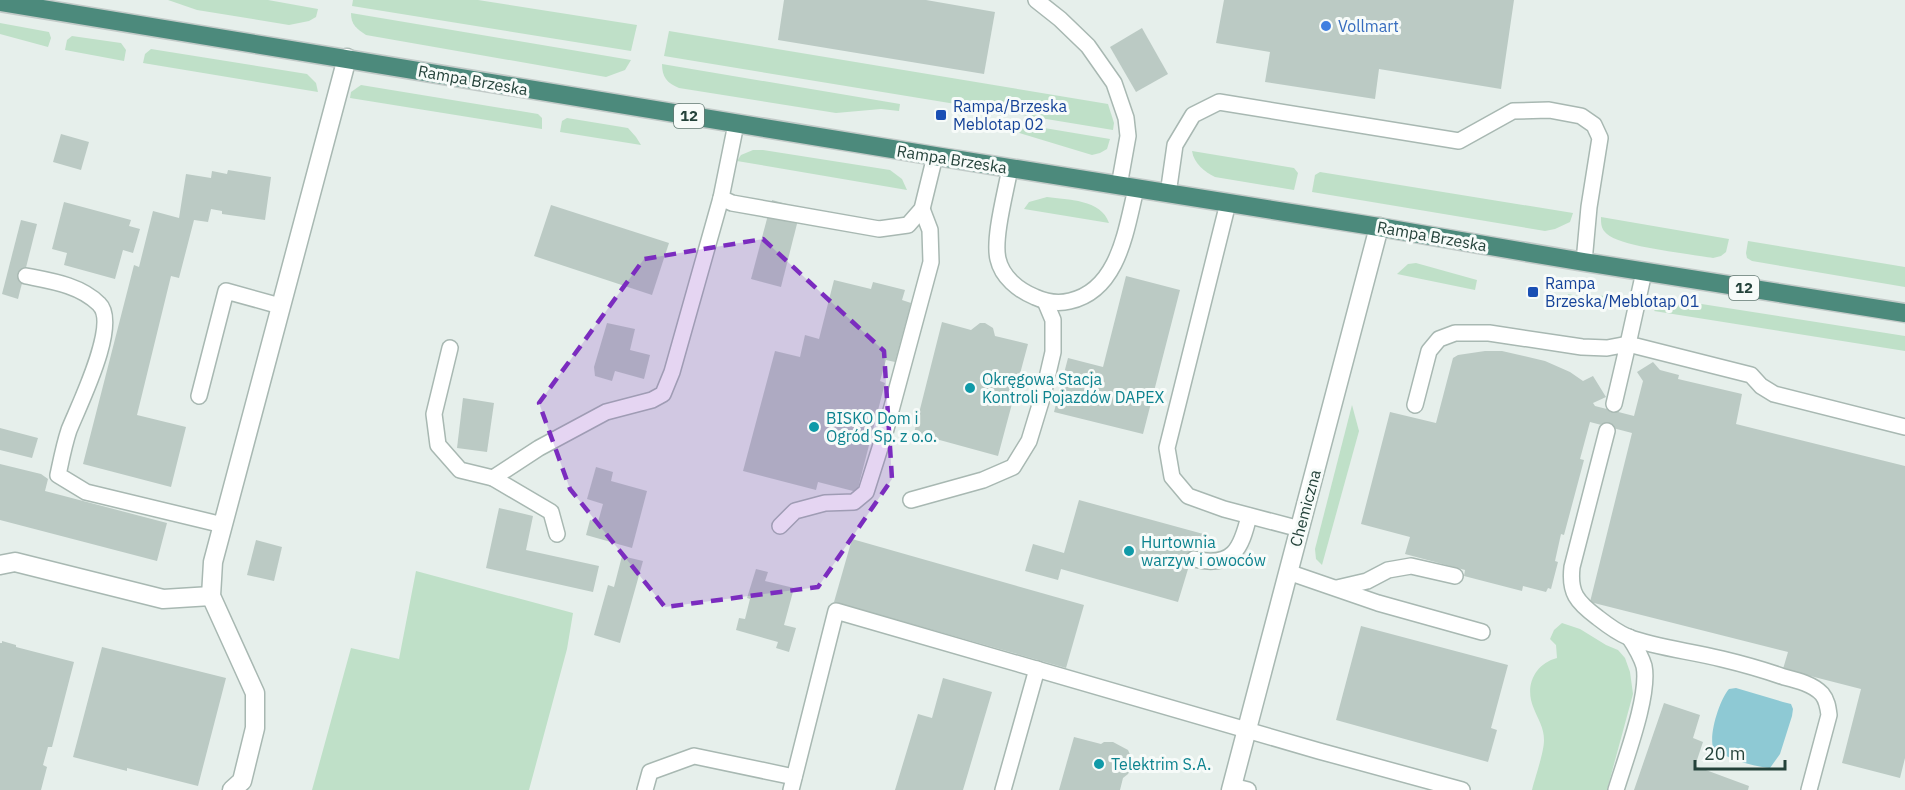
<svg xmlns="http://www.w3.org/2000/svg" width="1905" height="790" font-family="'IBM Plex Sans',sans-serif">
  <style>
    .green { fill: #bfe0c8 }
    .water { fill: #8ec9d4 }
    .building { fill: #bbcac4 }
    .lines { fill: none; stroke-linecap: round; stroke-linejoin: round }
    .service-casing { stroke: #a8b8b2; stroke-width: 18 }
    .minor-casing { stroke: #a8b8b2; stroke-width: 21 }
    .tertiary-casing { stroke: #a8b8b2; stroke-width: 21 }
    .trunk-casing { stroke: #c2cac8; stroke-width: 21 }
    .service { stroke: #fff; stroke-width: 15 }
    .minor { stroke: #fff; stroke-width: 18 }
    .tertiary { stroke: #fff; stroke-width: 18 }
    .trunk { stroke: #4c8a7c; stroke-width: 18 }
    .marked { fill: #7b2cbf; fill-opacity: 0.2; stroke: #7b2cbf; stroke-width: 4.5; stroke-dasharray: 12 8; stroke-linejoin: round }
    .shop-dot { fill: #3f7fe0; stroke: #f7fbf9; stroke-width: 2 }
    .transit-dot { fill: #1a4fb4; stroke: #f7fbf9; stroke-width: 2 }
    .culture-dot { fill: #0f9aa8; stroke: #f7fbf9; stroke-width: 2 }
    .labels { text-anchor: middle; stroke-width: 6; stroke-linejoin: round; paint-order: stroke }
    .shield { fill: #f7fbf9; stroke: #637a73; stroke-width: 1.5 }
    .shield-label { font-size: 15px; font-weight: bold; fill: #24423a }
    .shop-label { font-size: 16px; fill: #366cbe; stroke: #f7fbf9; text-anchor: start }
    .street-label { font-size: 16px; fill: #24423a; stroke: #f7fbf9 }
    .transit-label { font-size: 16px; fill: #164399; stroke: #f7fbf9; text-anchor: start }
    .culture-label { font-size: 16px; fill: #0d838f; stroke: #f7fbf9; text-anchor: start }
  </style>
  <rect width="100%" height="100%" fill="#e6efeb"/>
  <g class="green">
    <path d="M168,0h100l50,9 -2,8 -7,4 -20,4 -92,-15z"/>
    <path d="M353,0h125l159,25 -6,26 -279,-45z"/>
    <path d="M351,13l280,47 -6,10 -19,7 -240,-42c-9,-6 -15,-10 -15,-22z"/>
    <path d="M0,23l49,9 2,6 -3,9 -48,-13z"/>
    <path d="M669,31l439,73 6,19 -1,7 -449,-74z"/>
    <path d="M72,36l49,7 5,7 -2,11 -59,-11 2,-10z"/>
    <path d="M151,49l156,25 9,9 2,9 -175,-29 2,-9z"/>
    <path d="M662,64l238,40 -1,7 -18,-2 -45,4 -157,-25c-12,-5 -17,-11 -17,-24z"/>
    <path d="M361,85l177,29 4,4v11l-192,-31 1,-6z"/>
    <path d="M567,118l61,10 8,9 5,8 -81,-13 2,-11z"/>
    <path d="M990,119l120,20 -3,10 -7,4 -8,2 -79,-24 -25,-6z"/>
    <path d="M753,150h10l127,20 12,9 5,11 -170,-29 4,-6z"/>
    <path d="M1192,151l102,17 4,5 -4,17 -79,-13c-10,-5 -21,-13 -23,-26z"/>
    <path d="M1320,172l253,41 -3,9 -15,7 -10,2 -233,-39 3,-17z"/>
    <path d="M1047,197c21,3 54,2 62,26l-85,-14 5,-7z"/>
    <path d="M1601,217l128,22 -3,13 -5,4 -8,2c-22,-4 -92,-11 -106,-24 -6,-5 -6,-10 -6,-17z"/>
    <path d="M1748,241l157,26v20l-153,-26 -5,-3 -1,-5z"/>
    <path d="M1416,263l61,17 -2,10 -78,-16 11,-10z"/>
    <path d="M1568,294l15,3 31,-2 6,9 -54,1z"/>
    <path d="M1676,300l229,36v15l-251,-40 5,-6z"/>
    <path d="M1352,405l7,26 -37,134 -6,-6 -1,-10z"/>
    <path d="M416,571l157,42 -6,36 -38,141h-217l39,-142 48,11z"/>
    <path d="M1562,623l18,6 26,16 12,5 7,8 5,14 3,22 -26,96h-75c3,-13 12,-37 12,-50 0,-12 -6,-21 -10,-31 -10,-22 0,-45 23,-51l-1,-13 -6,-6 4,-9z"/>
  </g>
  <path class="water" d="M1736,688l47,14 8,2 2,5 -1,7 -12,38 -10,14c-15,-1 -47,-10 -57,-21 -4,-14 7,-48 16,-58z"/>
  <g class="building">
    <path d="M784,0h142l69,12 -11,62 -206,-34z"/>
    <path d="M1224,0h290l-13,89 -122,-20 -4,30 -110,-17 5,-30 -54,-9z"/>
    <path d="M1142,28l26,46 -32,18 -26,-45z"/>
    <path d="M61,134l28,8 -8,28 -28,-8z"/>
    <path d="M228,170l43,7 -6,43 -43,-6v-3l-11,-2 -3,13 -14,-2 -15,58 -8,-2 -34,139 49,12 -15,60 -88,-23 51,-199 5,2 14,-56 26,7 7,-44 25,4 1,-7 15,3z"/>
    <path d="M772,200l29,8 -20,79 -30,-8z"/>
    <path d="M64,202l67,18 -2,6 11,3 -7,24 -10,-3 -8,29 -51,-14 3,-12 -15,-4z"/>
    <path d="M551,205l118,38 -17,52 -118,-39z"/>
    <path d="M21,220l16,4 -19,75 -16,-5z"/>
    <path d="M1126,276l54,14 -37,144 -89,-22 14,-54 35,9z"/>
    <path d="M834,280l37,9 2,-7 32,8 -3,10 9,3 -16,59 -9,-2 -6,21 5,2 -28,109 -39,-10 -2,8 -73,-19 32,-120 25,6 5,-22 14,4z"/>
    <path d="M942,322l29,8 9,-7h5l8,5 2,8 33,8 -30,112 -84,-23z"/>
    <path d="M607,323l28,6 -5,21 20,5 -6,24 -29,-8 -3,10 -17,-5 -1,-9z"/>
    <path d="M1485,351h17l43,10 25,11 13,9 10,-5 13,21 -13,6 2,3 39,10 9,-35 -6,-9 16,-10 7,8 19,5 -1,4 64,15 -6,30 169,42v292l-5,20 -58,-15 19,-74 -78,-20 5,-17 -198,-50 42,-169 -42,-11 -10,37 4,1 -20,75 -3,-1 -6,27 3,1 -7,27 -3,-1 -2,4 -23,-6 -1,5 -58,-15 1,-6 -60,-16 5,-17 -49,-13 29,-112 46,11 17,-65 5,-3z"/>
    <path d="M463,398l31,5 -7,49 -30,-4z"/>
    <path d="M0,428l38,10 -6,20 -32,-8z"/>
    <path d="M0,464l41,10 7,5 -3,12 122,32 -10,38 -157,-41z"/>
    <path d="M596,467l17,5 -2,9 36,10 -15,57 -46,-13 4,-15 8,2 5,-18 -16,-5z"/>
    <path d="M1079,500l128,35 -4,13 -8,-2 -17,56 -117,-33 -3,11 -33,-9 8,-27 31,9z"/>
    <path d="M499,508l34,8 -7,34 73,16 -6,26 -107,-24z"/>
    <path d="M852,539l232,66 -18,63 -232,-66z"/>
    <path d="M256,540l26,7 -8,34 -27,-6z"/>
    <path d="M622,556l21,5 -23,82 -26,-8 14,-50 6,2z"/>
    <path d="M756,569l12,3 -3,9 29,7 -10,37 12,3 -7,24 -13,-4 2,-6 -42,-12 3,-12 6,1 5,-20 -3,-1z"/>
    <path d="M1361,626l147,39 -17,63 6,2 -9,32 -152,-42z"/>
    <path d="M2,641l14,4v2l58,15 -22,85h-4l-5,18 4,2 -6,23h-41v-147h2z"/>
    <path d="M102,647l124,31 -28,108 -71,-18v3l-54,-14z"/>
    <path d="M943,678l49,14 -29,98h-68l23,-76 14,4z"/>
    <path d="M1664,703l36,12 -7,23 10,4 -8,24 54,20 -1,4h-114z"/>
    <path d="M1074,737l27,7 3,-2h9l15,8 4,9 -1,10 -3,5 -5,4 -3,12h-61z"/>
  </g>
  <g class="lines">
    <defs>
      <g id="service">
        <path d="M1036,0l24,19 28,27 26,37 12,35 2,18 -9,50"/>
        <path d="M736,124l-15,74 11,5 147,26 29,-4 14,-16 13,-53"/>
        <path d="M1010,168c-4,23 -17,70 -12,91 4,18 20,31 37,38 11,5 23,7 35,4 49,-11 56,-72 66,-112"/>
        <path d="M1168,194l7,-49 18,-30 26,-13 240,39 54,-30 36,-1 32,6 13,9 6,13 -11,69 -5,55"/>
        <path d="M1228,203l-61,245 5,29 16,19 36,13 76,20"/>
        <path d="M1644,272l-16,72 123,31 10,11 13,8 131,33"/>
        <path d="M26,276c25,5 54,9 73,28 21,20 -21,103 -30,126 -5,15 -8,31 -11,45l28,17 137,33"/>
        <path d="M450,348l-16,66 4,31 22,25 33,8"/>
        <path d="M199,396l27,-105 54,15"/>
        <path d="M1415,405l14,-54 10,-12 16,-6h34l93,14 25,1 21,-4 -14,60"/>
        <path d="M1607,431l-35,136c-3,26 5,35 25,50 9,7 19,15 31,20 29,11 63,14 94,22 21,5 42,11 62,18 12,3 29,7 38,17 5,6 6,13 7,21l-20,75"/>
        <path d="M911,500l72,-20 30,-13 16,-26 14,-46 10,-43v-32l-8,-19"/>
        <path d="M780,526l15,-15 30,-8 29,-1 12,-10 20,-63 45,-167 -1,-32 -8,-21"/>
        <path d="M557,534l-6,-22 -58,-34 46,-30 67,-36 46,-12 11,-6 9,-22 49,-174"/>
        <path d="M1194,559c39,9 47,-10 55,-43"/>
        <path d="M1288,572l90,31 104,29"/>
        <path d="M1337,588l30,-7 21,-11 23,-4 44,10"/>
        <path d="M1232,786l16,4"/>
        <path d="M645,790l5,-18 44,-16 100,21"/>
        <path d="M791,790l45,-179 483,140 143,39"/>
        <path d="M1003,790l34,-121"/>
        <path d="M1616,790c9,-30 34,-95 28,-124 -3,-10 -9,-20 -15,-29"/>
      </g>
      <g id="minor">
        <path d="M0,565l15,-3 148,37 48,-3"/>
        <path d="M232,790l10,-9 13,-53v-35l-44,-97 2,-34 134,-504"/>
      </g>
      <path id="tertiary" d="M1231,790l148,-563"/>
      <path id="trunk" d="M0,2l935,154 444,71 205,35 321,51"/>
    </defs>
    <use href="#service" class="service-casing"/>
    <use href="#minor" class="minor-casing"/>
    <use href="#tertiary" class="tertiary-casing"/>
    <use href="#trunk" class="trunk-casing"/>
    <use href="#service" class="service"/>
    <use href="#minor" class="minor"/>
    <use href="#tertiary" class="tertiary"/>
    <use href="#trunk" class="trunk"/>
  </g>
  <path class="marked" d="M763,239l121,112 8,128 -74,108 -153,20 -95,-118 -31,-86 105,-144z"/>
  <circle class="shop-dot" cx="1326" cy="26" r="6"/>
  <g class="transit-dot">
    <rect x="935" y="109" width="12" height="12" rx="3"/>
    <rect x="1527" y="286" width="12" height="12" rx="3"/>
  </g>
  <g class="culture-dot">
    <circle cx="970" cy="388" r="6"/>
    <circle cx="814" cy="427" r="6"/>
    <circle cx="1129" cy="551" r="6"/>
    <circle cx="1099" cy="764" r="6"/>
  </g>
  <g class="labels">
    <g class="shield">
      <rect x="674" y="104" width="30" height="24" rx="4.5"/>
      <rect x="1729" y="276" width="30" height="24" rx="4.5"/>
    </g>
    <g class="shield-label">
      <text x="689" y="121">12</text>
      <text x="1744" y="293">12</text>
    </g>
    <g class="shop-label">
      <text x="1338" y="32">Vollmart</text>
    </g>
    <g class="street-label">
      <text transform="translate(473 80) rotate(10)" y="6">Rampa Brzeska</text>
      <text transform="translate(952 159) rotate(9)" y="6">Rampa Brzeska</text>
      <text transform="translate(1432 236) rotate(10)" y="6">Rampa Brzeska</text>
      <text transform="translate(1305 508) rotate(-75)" y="6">Chemiczna</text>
    </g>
    <g class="transit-label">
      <text x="953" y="112">Rampa/Brzeska<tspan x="953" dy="18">Meblotap 02</tspan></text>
      <text x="1545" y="289">Rampa<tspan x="1545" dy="18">Brzeska/Meblotap 01</tspan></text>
    </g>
    <g class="culture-label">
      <text x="982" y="385">Okręgowa Stacja<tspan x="982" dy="18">Kontroli Pojazdów DAPEX</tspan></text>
      <text x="826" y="424">BISKO Dom i<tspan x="826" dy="18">Ogród Sp. z o.o.</tspan></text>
      <text x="1141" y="548">Hurtownia<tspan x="1141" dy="18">warzyw i owoców</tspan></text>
      <text x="1111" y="770">Telektrim S.A.</text>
    </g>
  </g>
  <path d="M1695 760v9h90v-9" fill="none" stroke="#24423a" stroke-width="3"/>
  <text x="1704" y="760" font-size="18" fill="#24423a" stroke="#f7fbf9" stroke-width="4.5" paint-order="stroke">20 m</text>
</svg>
